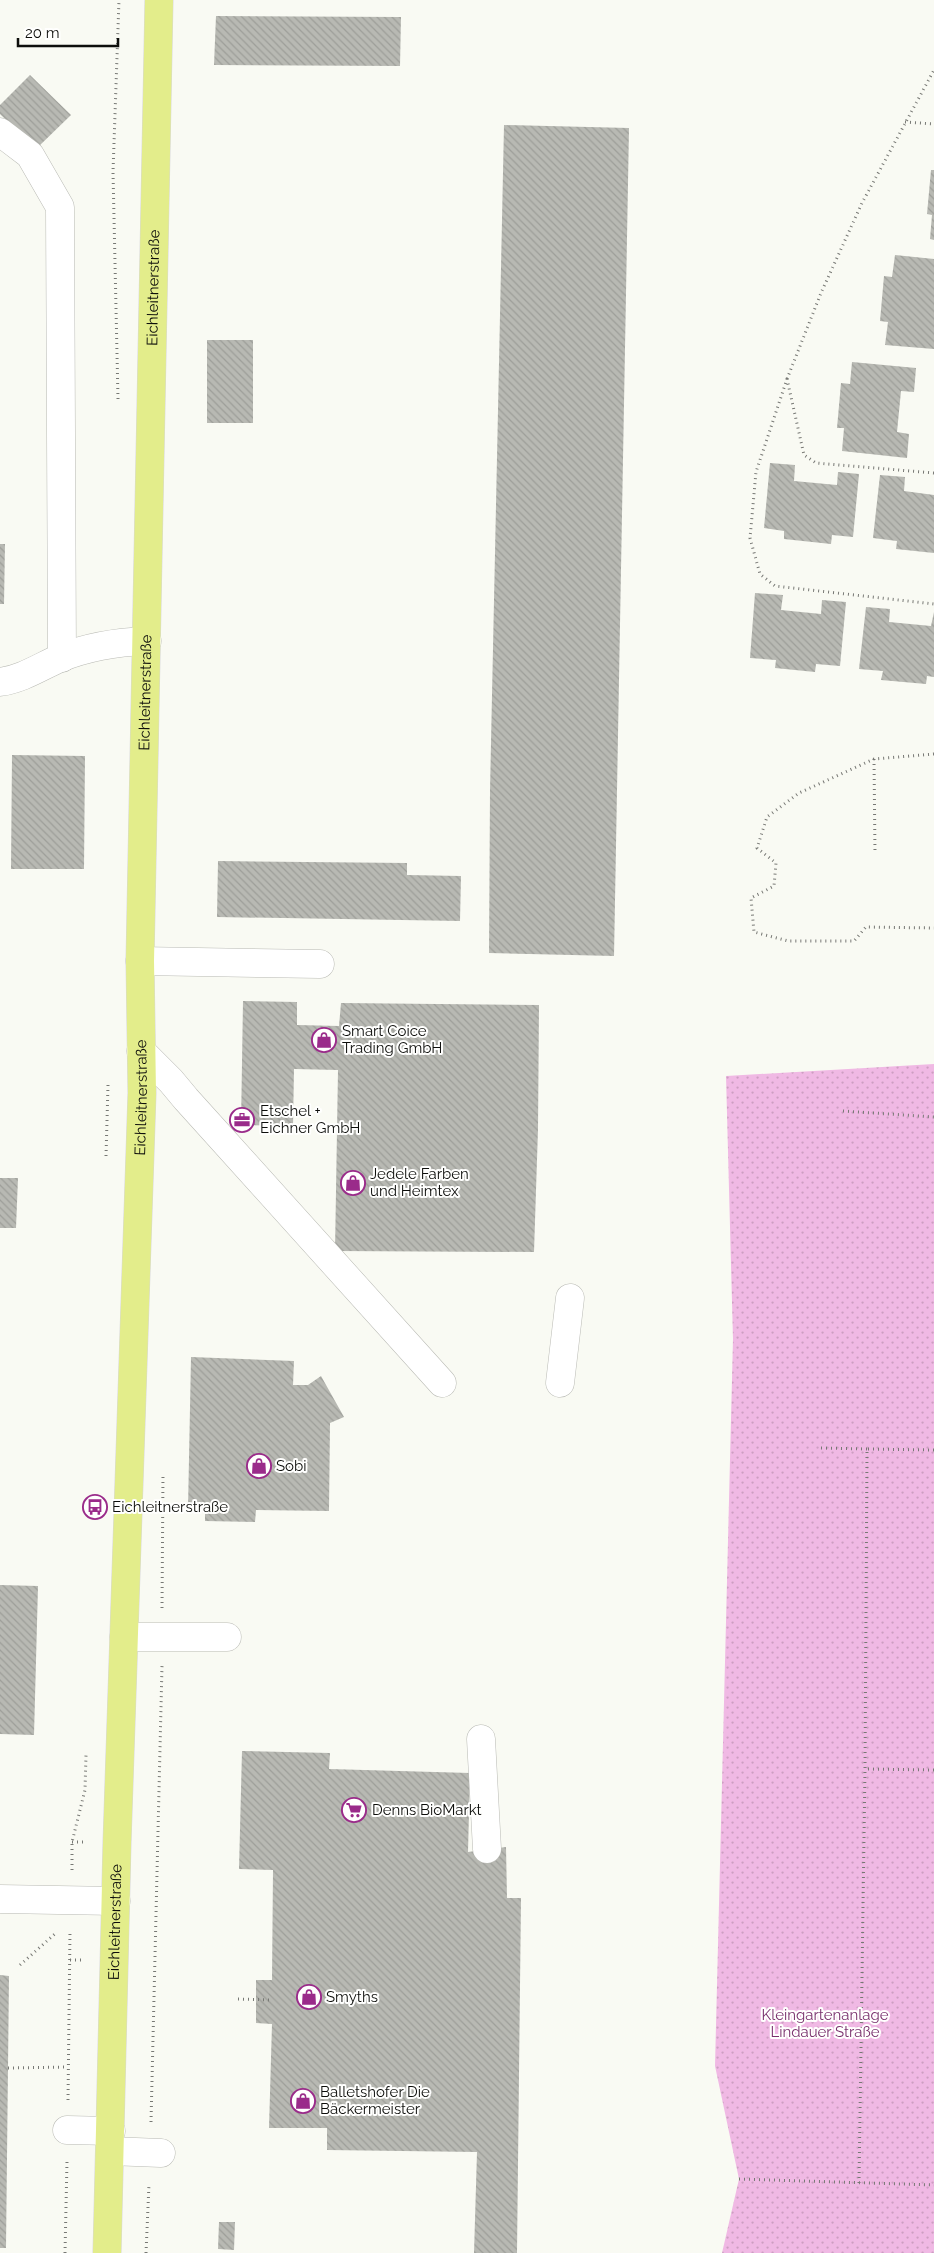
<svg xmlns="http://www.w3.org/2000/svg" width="934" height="2253" font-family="Raleway,sans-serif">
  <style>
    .garden { fill: url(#garden-dots) }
    .building { fill: url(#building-back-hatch) }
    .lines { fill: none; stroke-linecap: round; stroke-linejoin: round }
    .minor-casing { stroke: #b9bab4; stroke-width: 29 }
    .major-casing { stroke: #d8d8d8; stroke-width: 29 }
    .path { stroke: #777874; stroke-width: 3; stroke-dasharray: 1 4; stroke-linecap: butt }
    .minor { stroke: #fff; stroke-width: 28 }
    .major { stroke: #e3ed8b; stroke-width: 28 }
    .labels { text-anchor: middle; stroke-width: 4; stroke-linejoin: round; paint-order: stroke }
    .street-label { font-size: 15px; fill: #0d0e0b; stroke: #fffffe }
    .poi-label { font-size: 15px; fill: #0d0e0b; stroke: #fffffe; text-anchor: start }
    .park-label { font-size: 15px; fill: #79316d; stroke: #fffffe }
  </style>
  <defs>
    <pattern id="garden-dots" width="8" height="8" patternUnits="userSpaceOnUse" patternTransform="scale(1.25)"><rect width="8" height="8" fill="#f0b9e4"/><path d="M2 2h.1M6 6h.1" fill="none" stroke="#cd9ec2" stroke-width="1.8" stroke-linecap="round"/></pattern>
    <pattern id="building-back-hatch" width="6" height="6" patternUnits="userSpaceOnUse" patternTransform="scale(1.25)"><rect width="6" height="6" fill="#b8b9b3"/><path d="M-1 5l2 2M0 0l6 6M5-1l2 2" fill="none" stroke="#9d9e99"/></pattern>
  </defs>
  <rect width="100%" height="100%" fill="#f9faf3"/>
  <path class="garden" d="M934,1064v1189h-212l17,-74 -24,-113 18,-727 -7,-263z"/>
  <g class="building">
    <path d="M216,16l185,1 -1,49 -186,-1z"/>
    <path d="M30,75l41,40 -35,34 -36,-35v-9z"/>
    <path d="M504,125l125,3 -15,828 -125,-3 1,-162z"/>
    <path d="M931,170h3v70l-4,-1 2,-24 -5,-1z"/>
    <path d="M895,255l39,4v90l-49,-4 3,-23 -8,-1 4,-45 8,1z"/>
    <rect x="207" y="340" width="46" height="83"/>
    <path d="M852,362l64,6 -2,24 -13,-1 -4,41 12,2 -2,24 -65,-7 2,-23h-7l4,-45 9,1z"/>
    <path d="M770,463l25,2 -1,16 43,4 1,-13 21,2 -6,63 -21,-2 -1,9 -47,-5v-8l-20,-3z"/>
    <path d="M880,475l25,2 -1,14 30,4v58l-38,-4 1,-8 -24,-3z"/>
    <path d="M0,544h5l-1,60h-4z"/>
    <path d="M755,593l28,2 -2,15 40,4 1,-14 24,2 -6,64 -24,-2 -1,8 -40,-4 1,-8 -26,-2z"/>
    <path d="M866,607l24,2 -1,13 42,4 3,-14v65l-7,-1 -1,8 -45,-4 2,-9 -24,-2z"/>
    <path d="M12,755l73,1 -1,113h-73z"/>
    <path d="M218,861l189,2v12l54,1 -1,45 -243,-4z"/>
    <path d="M243,1001l54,1v23l42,1 2,-23 198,2 -1,124 -4,123 -199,-1 3,-181 -44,-1 -1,57 -52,-1z"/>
    <path d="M0,1178h18l-2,50h-16z"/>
    <path d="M191,1357l103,4 -1,24h15l13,-9 23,41 -14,6 -1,88 -73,-1 -1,12 -50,-1v-12h-17z"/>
    <path d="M0,1585l38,1 -4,149 -34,-1z"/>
    <path d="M242,1751l88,2 -1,16 141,4 -2,79 38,-5 1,51h14l-4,355h-43l3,-101 -150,-2v-22h-58l3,-104 -16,-1v-43h16l1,-110 -34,-1z"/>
    <path d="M0,1975l9,1 -3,272h-6z"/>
    <path d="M219,2222h16l-1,28 -16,-1z"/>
  </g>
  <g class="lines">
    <defs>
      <g id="minor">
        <path d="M0,132l30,23 30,52 2,451"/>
        <path d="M0,682c22,-3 40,-15 60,-24 27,-11 58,-16 87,-17"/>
        <path d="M140,961l180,3"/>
        <path d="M141,1051l30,30 15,18 256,284"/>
        <path d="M560,1383l10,-85"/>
        <path d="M124,1637h103"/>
        <path d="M481,1739l6,110"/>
        <path d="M0,1899l116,2"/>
        <path d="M67,2130l44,1"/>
        <path d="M110,2151l51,2"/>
      </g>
      <g id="major">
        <path id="s1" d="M107,2253l10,-410 25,-750 -2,-132 19,-961"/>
      </g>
    </defs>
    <use href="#minor" class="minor-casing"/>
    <use href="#major" class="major-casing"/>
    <g class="path">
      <path d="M905,122l29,2"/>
      <path d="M787,379l34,-86 41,-90 72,-133"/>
      <path d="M118,399l-5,-227 6,-172"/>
      <path d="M934,473l-118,-10 -12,-8 -17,-76 -31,93 -6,66 10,36 15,12 159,18"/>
      <path d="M934,754l-60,5 -75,34 -32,24 -10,31 19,15 -2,23 -23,12 3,34 34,9h66l12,-14 68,1"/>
      <path d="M874,759l1,94"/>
      <path d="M843,1111l91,6"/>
      <path d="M106,1156l2,-71"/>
      <path d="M821,1448l46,1"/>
      <path d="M934,1450l-67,-1 -2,320 69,1"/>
      <path d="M162,1608l1,-134"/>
      <path d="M72,1842h15"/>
      <path d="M72,1870v-28l13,-52 1,-35"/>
      <path d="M70,1960h14"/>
      <path d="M20,1965l37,-33"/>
      <path d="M238,1999l34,1"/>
      <path d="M8,2068l60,-1"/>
      <path d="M68,2100l2,-169"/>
      <path d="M151,2122l11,-456"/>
      <path d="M739,2179l195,6"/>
      <path d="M859,2183l6,-414"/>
      <path d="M65,2253l2,-92"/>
      <path d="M146,2253l3,-69"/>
    </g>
    <use href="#minor" class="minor"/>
    <use href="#major" class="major"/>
  </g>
  <defs>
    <symbol id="shop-ring" viewBox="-11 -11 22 22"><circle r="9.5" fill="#fffffe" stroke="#9a2b8a" stroke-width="1.5"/><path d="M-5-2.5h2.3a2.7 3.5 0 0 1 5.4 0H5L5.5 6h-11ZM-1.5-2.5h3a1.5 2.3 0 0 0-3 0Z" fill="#9a2b8a"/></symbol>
    <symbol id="office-ring" viewBox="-11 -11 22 22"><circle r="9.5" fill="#fffffe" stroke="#9a2b8a" stroke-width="1.5"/><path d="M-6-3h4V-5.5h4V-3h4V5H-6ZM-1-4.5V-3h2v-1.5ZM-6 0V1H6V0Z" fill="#9a2b8a"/></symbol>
    <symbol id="bus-ring" viewBox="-11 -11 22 22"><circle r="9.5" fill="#fffffe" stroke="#9a2b8a" stroke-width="1.5"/><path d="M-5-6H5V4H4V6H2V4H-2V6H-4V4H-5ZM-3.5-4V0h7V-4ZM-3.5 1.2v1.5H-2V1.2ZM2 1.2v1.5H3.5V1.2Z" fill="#9a2b8a"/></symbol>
    <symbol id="supermarket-ring" viewBox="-11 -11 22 22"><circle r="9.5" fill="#fffffe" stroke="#9a2b8a" stroke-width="1.5"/><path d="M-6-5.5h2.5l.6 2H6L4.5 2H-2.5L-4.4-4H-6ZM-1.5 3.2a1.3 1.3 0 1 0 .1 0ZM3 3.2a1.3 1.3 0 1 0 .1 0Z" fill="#9a2b8a"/></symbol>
  </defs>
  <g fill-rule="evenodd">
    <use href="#shop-ring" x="310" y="1026" width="28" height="28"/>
    <use href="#office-ring" x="228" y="1106" width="28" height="28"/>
    <use href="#shop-ring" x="339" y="1169" width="28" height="28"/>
    <use href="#shop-ring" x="245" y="1452" width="28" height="28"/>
    <use href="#bus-ring" x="81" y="1493" width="28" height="28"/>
    <use href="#supermarket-ring" x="340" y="1796" width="28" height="28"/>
    <use href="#shop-ring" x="295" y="1983" width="28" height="28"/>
    <use href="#shop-ring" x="289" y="2087" width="28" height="28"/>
  </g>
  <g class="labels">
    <g class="street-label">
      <text dy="5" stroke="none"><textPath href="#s1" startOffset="1966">Eichleitnerstraße</textPath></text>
      <text dy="5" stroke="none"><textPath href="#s1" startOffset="1561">Eichleitnerstraße</textPath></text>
      <text dy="5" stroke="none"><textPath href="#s1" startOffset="1156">Eichleitnerstraße</textPath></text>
      <text dy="5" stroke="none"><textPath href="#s1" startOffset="331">Eichleitnerstraße</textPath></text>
    </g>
    <g class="poi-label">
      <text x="342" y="1036">Smart Coice<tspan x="342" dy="17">Trading GmbH</tspan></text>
      <text x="260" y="1116">Etschel +<tspan x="260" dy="17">Eichner GmbH</tspan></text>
      <text x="370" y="1179">Jedele Farben<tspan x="370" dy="17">und Heimtex</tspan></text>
      <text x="276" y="1471">Sobi</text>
      <text x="112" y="1512">Eichleitnerstraße</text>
      <text x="372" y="1815">Denns BioMarkt</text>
      <text x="326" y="2002">Smyths</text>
      <text x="320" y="2097">Balletshofer Die<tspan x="320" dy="17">Bäckermeister</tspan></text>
    </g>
    <g class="park-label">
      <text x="825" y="2020">Kleingartenanlage<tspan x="825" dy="17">Lindauer Straße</tspan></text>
    </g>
  </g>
  <path d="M18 38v8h100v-8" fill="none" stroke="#0d0e0b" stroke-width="2.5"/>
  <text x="25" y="38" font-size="15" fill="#0d0e0b" stroke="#fffffe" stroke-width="4" paint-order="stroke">20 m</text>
</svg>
